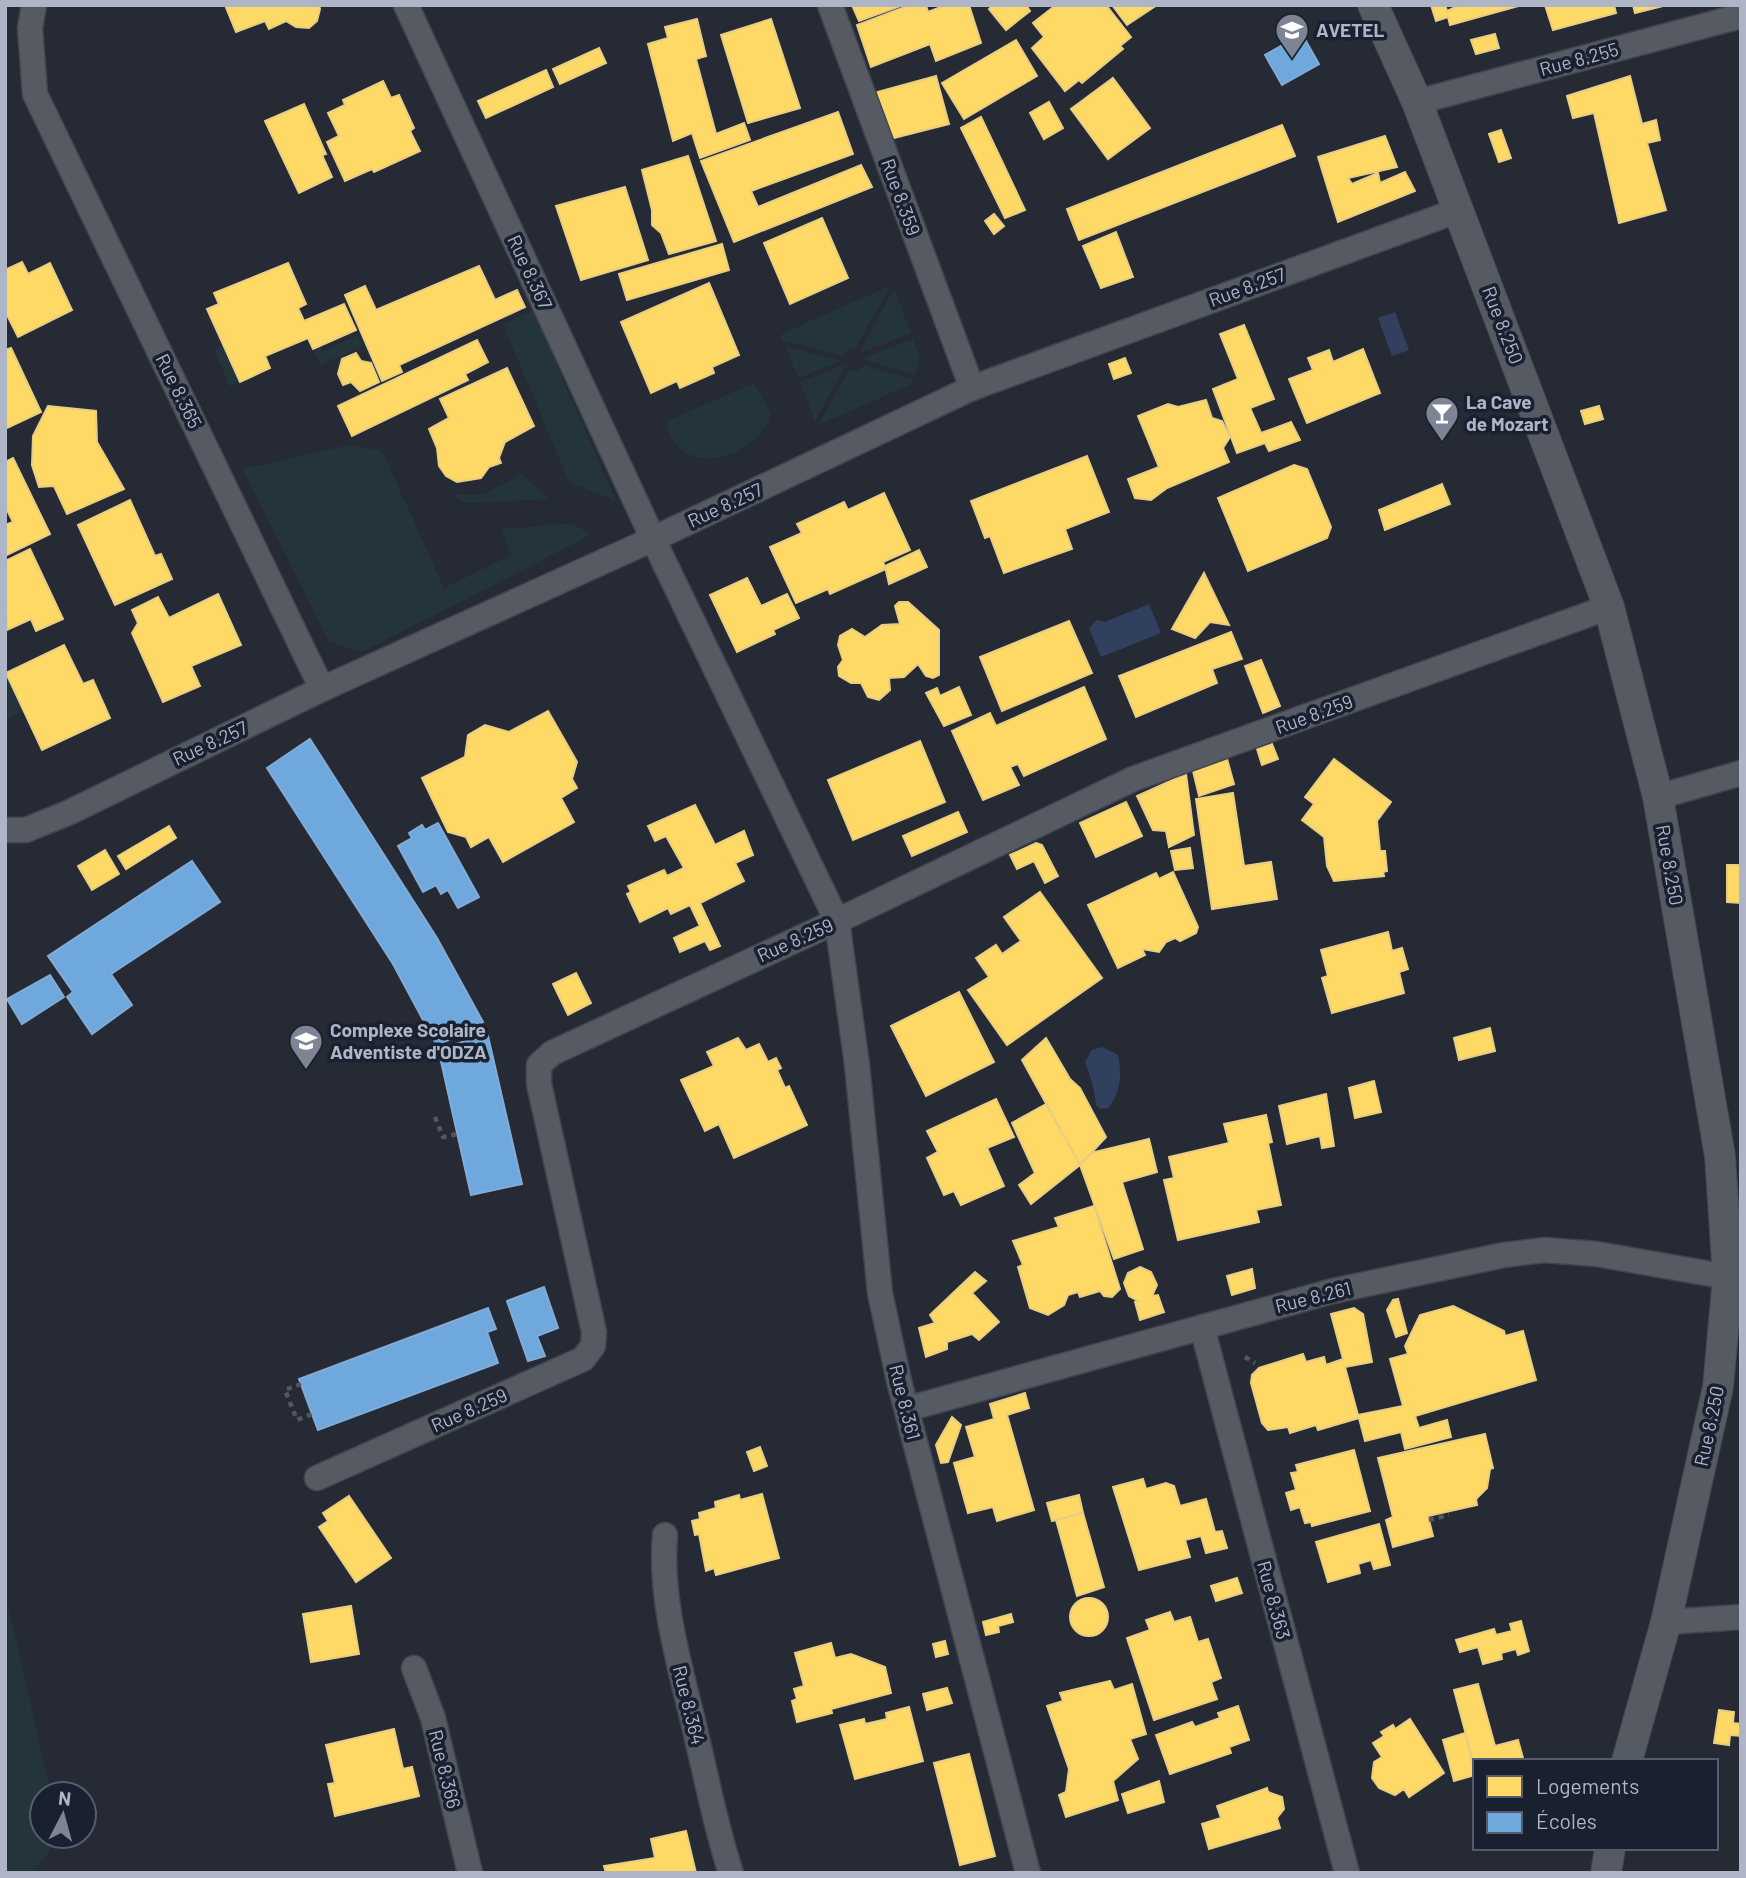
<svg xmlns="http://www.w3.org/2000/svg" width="1746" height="1878" font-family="Barlow,sans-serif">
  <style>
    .green { fill: #23343a }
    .water { fill: #31405f }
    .homes { fill: #ffd966; stroke: #e7ce83; stroke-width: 2 }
    .schools { fill: #6fa8dc; stroke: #82acd6; stroke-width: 2 }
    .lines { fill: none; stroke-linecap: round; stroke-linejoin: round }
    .minor-casing { stroke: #42454d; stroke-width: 27 }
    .tertiary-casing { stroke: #42454d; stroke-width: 32 }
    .path { stroke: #535860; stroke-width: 4.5; stroke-dasharray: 5 5; stroke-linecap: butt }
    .minor { stroke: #565a62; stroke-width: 24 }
    .tertiary { stroke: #565a62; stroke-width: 30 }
    .labels { text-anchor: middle; stroke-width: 7; stroke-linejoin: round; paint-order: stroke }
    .poi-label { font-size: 19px; font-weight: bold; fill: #aeb5c7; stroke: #19202f; text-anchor: start }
    .street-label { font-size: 19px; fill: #aeb5c7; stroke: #19202f }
  </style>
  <rect width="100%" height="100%" fill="#262a34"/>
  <g class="green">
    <path d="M891,285l-36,63 -7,2 -5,6 -61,-16 -1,-6z"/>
    <path d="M894,288l17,45 -48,19 -2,-2z"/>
    <path d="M533,310l83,191 -47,-19 -66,-158z"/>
    <path d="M358,335l5,11 -43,19 -7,-16 6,-4 4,6z"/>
    <path d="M913,339l7,18 -5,18 -50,-15v-3z"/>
    <path d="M224,345l16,37 -10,5 -16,-37z"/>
    <path d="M785,346l57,15 -44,17z"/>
    <path d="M844,365l1,2 -30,54 -15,-39z"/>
    <path d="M864,365l50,15 -2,4 -94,41 31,-55 8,1z"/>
    <path d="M754,383l17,31c-10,36 -71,63 -97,28 -4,-5 -6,-14 -9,-20z"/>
    <path d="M349,445l31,5 4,5 60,133 67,-33 -10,-26 71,-6 19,12 -229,117 -33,-10 -86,-173z"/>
    <path d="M522,474l27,25 -83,4 -15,-8 32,-1z"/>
    <path d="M5,667l17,26 2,18 -19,9z"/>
    <path d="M5,1591l46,203h-9v42h18l-27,37h-28z"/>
  </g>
  <g class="water">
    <path d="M1395,312l14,38 -17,6 -14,-38z"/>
    <path d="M1149,604l12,29 -60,24 -12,-29 8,-8 8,2z"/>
    <path d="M1102,1047l16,8c4,20 3,37 -10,53l-8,1 -4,-4 -3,-20 -8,-23 7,-12z"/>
  </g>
  <g class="homes">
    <path d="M225,5h94l1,4 -3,12 -8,7 -13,-1 -10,-6 -17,8 -4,-8 -29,11z"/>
    <path d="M852,5h51l-44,16z"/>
    <path d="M910,5h16l2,7 18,-7h23l12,38 -45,18 -6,-17 -59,23 -14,-42z"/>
    <path d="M993,5h33l4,6 -24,19 -17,-21z"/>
    <path d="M1056,5h50l25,32 -11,9 3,3 -41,34 -3,-3 -14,11 -33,-43 12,-11 -11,-14z"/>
    <path d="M1112,5h45l-30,20z"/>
    <path d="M1431,5h14l2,6 13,-6h62l-72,20 -2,-8 -12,4z"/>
    <path d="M1545,5h69l2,8 -63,17z"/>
    <path d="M1633,5h34l-32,8z"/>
    <path d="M697,19l9,37 -10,3 20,75 28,-11 6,17 -50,18 -8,-25 -19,8 -25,-97 20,-6 -3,-11z"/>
    <path d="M771,19l29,89 -52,15 -27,-88z"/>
    <path d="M1495,34l4,14 -23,6 -5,-14z"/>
    <path d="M1016,40l21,36 -73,43 -22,-36z"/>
    <path d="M599,48l7,15 -46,21 -7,-15z"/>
    <path d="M546,70l7,17 -67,31 -8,-17z"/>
    <path d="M936,76l13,48 -63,16 -12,-47z"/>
    <path d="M1630,76l12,48 14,-4 4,20 -13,3 19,67 -47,13 -25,-110 -21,5 -6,-22z"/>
    <path d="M1113,78l37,50 -42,31 -37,-50z"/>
    <path d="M383,81l8,17 8,-3 15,33 -4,3 10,20 -46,21 -2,-3 -27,12 -18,-39 12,-6 -11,-23 17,-8 -2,-5z"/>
    <path d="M1049,102l14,26 -19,11 -14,-26z"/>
    <path d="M304,104l22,50 -4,1 10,22 -33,16 -34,-72z"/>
    <path d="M838,112l15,42 -102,37 7,16 103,-42 11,22 -138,55 -33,-81z"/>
    <path d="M981,117l44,93 -20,8 -44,-90z"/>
    <path d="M1282,125l13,31 -216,84 -12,-31z"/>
    <path d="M1501,130l10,28 -12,4 -10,-28z"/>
    <path d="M1385,136l12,31 -49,11 4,6 26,-11 2,10 25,-11 10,19 -77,31 -20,-65z"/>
    <path d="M688,156l28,85 -47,13 -8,-21 -9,-8v-15l-10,-40z"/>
    <path d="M625,187l23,73 -67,20 -25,-74z"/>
    <path d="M994,214l10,12 -10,8 -9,-13z"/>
    <path d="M822,218l26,60 -58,26 -26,-61z"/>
    <path d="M1116,232l17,45 -32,11 -18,-42z"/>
    <path d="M722,244l7,26 -102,30 -8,-26z"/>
    <path d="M22,262l6,12 22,-11 22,47 -54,27 -13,-26v-41z"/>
    <path d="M288,263l18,41 -8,4 6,13 40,-17 12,26 -43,19 -5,-11 -43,18 5,12 -30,14 -33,-73 12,-5 -5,-11z"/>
    <path d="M479,266l16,34 22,-10 8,17 -126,58 3,7 -20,9 -37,-86 20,-9 11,24z"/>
    <path d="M709,283l30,72 -27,12 2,6 -34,15 -3,-7 -26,12 -30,-71z"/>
    <path d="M1244,325l30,74 -24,9 11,25 30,-11 9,18 -31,11 -4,-8 -28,10 -24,-64 25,-10 -18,-45z"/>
    <path d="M477,340l11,22 -23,12 3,6 -116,56 -14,-30z"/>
    <path d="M11,348l30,64 -36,17v-79z"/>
    <path d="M1363,349l17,44 -73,30 -18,-44 24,-9 -5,-12 21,-8 4,12z"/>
    <path d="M356,353l5,8 10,2 8,19 -19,9 -9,-9 -8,3 -5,-11 4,-15z"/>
    <path d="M1125,358l6,15 -17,6 -5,-15z"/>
    <path d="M507,368l27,58 -29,16 -6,16 2,5 -12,4 -8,11 -24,4 -11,-6 -7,-10 -2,-18 -8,-19 20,-11 -9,-19z"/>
    <path d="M1206,400l6,18 10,3 8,16 -7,11 6,14 -62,26 -16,12 -16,-2 -7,-19 31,-12 -21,-51 30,-12 10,3z"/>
    <path d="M48,406l48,5 1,31 27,47 -57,25 -13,-28 -15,1 -7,-22 1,-29z"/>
    <path d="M1599,406l4,13 -18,5 -4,-13z"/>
    <path d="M1087,456l22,56 -44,17 7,20 -68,24 -14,-37 -5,2 -14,-37z"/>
    <path d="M13,458l37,76 -45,22v-31l8,-3 -8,-16v-44z"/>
    <path d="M1294,465l13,4 24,58 -4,11 -79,33 -30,-73z"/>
    <path d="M1442,484l8,20 -65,26 -6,-20z"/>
    <path d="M884,493l26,57 -27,12 3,7 -56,25 -2,-5 -32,14 -26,-56 32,-14 -5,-9 47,-22 4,8z"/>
    <path d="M130,500l25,56 6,-2 11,25 -57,26 -37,-80z"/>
    <path d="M30,549l33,70 -27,12 -5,-12 -24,11 -2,-69z"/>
    <path d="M919,550l8,17 -38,17 -4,-18z"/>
    <path d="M1204,573l25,52 -19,-3 -15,16 -23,-9z"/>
    <path d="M747,578l14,28 26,-12 12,24 -26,12 2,4 -38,18 -27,-57z"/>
    <path d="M218,594l23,51 -50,21 9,20 -37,16 -31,-69 6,-10 -6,-13 26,-13 11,21z"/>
    <path d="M899,602h9l31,28v45l-6,3 -7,-2 -8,-12 -14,13 -15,1 1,12 -11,10 -11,-3 -7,-14h-10l-12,-7 -1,-9 5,-7 -5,-15 2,-9 12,-7 13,8 17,-12 18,-1 -5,-18z"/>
    <path d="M1069,621l23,52 -90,38 -22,-54z"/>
    <path d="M1231,632l11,27 -30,10 5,14 -81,34 -17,-41z"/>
    <path d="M64,645l19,39 10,-4 17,38 -68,32 -36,-77z"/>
    <path d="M1261,660l19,46 -17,7 -18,-47z"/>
    <path d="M959,687l12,28 -27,11 -18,-33 11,-5 3,8z"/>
    <path d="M1084,687l22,52 -82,37 -6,-12 -8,3 9,18 -36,15 -31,-69 38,-18 6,13z"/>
    <path d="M548,711l29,51 -5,17 5,9 -16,10 13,24 -71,40 -14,-25 -18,10 -5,-10 -18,-5 -26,-54 43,-21 3,-22 17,-10 24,7z"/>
    <path d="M920,741l25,61 -92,38 -25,-60z"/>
    <path d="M1272,744l6,15 -16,6 -5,-16z"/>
    <path d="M1227,759l7,25 -35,12 -6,-25z"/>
    <path d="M1334,759l57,43 -14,19 3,30h5l2,20 -4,1 1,4 -50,5 -7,-15 -3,-29 -22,-17 12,-16 -9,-7z"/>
    <path d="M1186,774l8,61 -25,12 -3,-16 -13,-1 -16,-34z"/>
    <path d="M1233,793l11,73 27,-4 6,37 -65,10 -16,-110z"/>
    <path d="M1126,802l16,34 -46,21 -16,-34z"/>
    <path d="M695,805l20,40 29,-14 9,24 -18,8 9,18 -44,22 20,43 -10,4 -5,-9 -25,11 -6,-14 26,-12 -10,-21 -19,9 -3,-6 -28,14 -13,-28 4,-2 -3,-6 36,-16 3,6 17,-8 -18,-32 -11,5 -7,-15z"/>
    <path d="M958,812l9,20 -55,24 -9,-20z"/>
    <path d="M169,826l7,12 -50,31 -8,-13z"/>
    <path d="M1036,843l6,2 16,31 -13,7 -11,-22 -17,8 -7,-14z"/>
    <path d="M1190,848l3,20 -18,2 -4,-19z"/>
    <path d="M105,850l14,24 -27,16 -14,-24z"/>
    <path d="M1727,865h14v38l-14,-1z"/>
    <path d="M1173,872l25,55 -2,6 -16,8 -5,-3 -9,4 -7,10 -17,-3 3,6 -27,13 -30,-63 68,-32 3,6z"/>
    <path d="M1040,892l62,86 -95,67 -39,-55 21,-13 -13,-19 20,-13 6,9 19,-13 -17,-24z"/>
    <path d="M1388,932l4,19 10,-3 6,21 -9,3 5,21 -72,20 -10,-35 6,-2 -7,-26z"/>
    <path d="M576,973l15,30 -23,12 -15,-31z"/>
    <path d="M959,992l35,70 -68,34 -35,-70z"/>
    <path d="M1490,1028l5,23 -36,9 -5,-22z"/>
    <path d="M738,1038l8,12 13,-6 9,18 8,-4 5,10 -4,2 8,18 4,-2 18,39 -73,33 -15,-34 -14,7 -24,-51 33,-14 -7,-14z"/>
    <path d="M1046,1038l24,41 10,9 26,49 -26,28 -58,-105z"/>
    <path d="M1374,1081l7,31 -26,6 -6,-30z"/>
    <path d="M1326,1094l8,52 -12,2 -2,-12 -33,8 -8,-38z"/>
    <path d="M996,1099l18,38 -27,11 17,38 -43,19 -7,-14 -10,4 -17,-37 11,-6 -11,-21z"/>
    <path d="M1046,1104l34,61 -49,39 -12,-19 16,-12 -23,-50z"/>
    <path d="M1266,1115l6,27 -4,1 13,62 -25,5 3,12 -81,18 -14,-60 10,-2 -5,-21 60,-14 -5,-19z"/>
    <path d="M1149,1139l8,33 -35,10 21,67 -29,10 -34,-94 11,-12z"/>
    <path d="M1094,1206l26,83 -8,8 -8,-1 -4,-5 -20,6 -2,-5 -10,3 -4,10 -16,10 -18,-7 -12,-41 5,-2 -10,-24 46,-14 -4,-9z"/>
    <path d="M1140,1267l11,5 6,13 -5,11 6,-1 6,17 -24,8 -5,-18 3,-1 -9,-5 -5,-13 4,-10z"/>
    <path d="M1252,1269l3,19 -23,7 -5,-19z"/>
    <path d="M975,1272l11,9 -14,12 27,29 -20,18 -7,-6 -25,8v7l-21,8 -7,-29 16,-5 -5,-8z"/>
    <path d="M1398,1299l9,34 -11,4 -9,-27 6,-10z"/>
    <path d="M1453,1306l51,25 1,5 18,-5 13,49 -121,36 4,12 28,-8 4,17 -46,12 -4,-17 -36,9 -6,-23 -41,12 -2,-5 -26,8 -2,-6 -20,3 -6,-7 -11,-40 1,-8 7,-7 44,-14 3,8 18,-5 2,8 17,-6 -12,-45 23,-6 9,6 9,48 -27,5 13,48 45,-9 -13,-47 18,-5 -3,-8 15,-31z"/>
    <path d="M1025,1393l4,15 -22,7 27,95 -37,11 -4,-14 -25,6 -14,-50 21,-6 -9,-30 28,-8 -4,-15z"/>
    <path d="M952,1417l9,8 -13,37 -7,1 -5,-18z"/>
    <path d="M1485,1434l8,34 -3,1 -3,19 -11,11 1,6 -49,11 5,20 -40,11 -7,-27 7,-3 -15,-59z"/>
    <path d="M760,1447l7,19 -13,5 -7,-19z"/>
    <path d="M1354,1450l16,61 -58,15 -1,-4 -6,1 -5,-16 -9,3 -5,-17 10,-3 -5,-17 7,-1 -2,-7z"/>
    <path d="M1143,1479l3,10 20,-6 8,3 6,20 26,-7 9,33 7,-1 5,17 -21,5 -5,-17 -16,4 5,17 -51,13 -26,-83z"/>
    <path d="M762,1494l17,64 -63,17 -2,-7 -8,3 -7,-37 -4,1 -3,-14 8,-2 -1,-6 17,-5 -1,-6 24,-7 1,5z"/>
    <path d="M1079,1495l4,18 -31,8 -5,-18z"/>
    <path d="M349,1496l42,62 -35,24 -37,-55 9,-6 -5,-8z"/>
    <path d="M1083,1513l21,74 -27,9 -21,-76z"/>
    <path d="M1379,1524l11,41 -16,4 -3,-9 -13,4 2,9 -32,9 -12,-40z"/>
    <path d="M1237,1578l5,15 -26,8 -5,-15z"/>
    <circle cx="1089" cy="1617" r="19"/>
    <path d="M351,1606l8,48 -48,8 -8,-48z"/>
    <path d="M1170,1612l4,10 16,-5 8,25 10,-3 13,39 -10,4 6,17 -63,21 -27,-82 23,-8 -4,-10z"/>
    <path d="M1011,1614l2,8 -15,4 1,6 -13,3 -3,-13z"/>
    <path d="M1521,1621l8,30 -11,4 -2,-6 -15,4 1,6 -19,5 -5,-17 -18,5 -4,-12 38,-11 2,6 16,-4 -2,-7z"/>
    <path d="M945,1641l3,13 -12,3 -3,-13z"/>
    <path d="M831,1643l4,15 16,-4 34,13 6,26 -60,16 1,4 -35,9 -5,-21 5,-2 -3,-10 10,-3 -9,-33z"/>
    <path d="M1110,1681l4,9 18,-6 14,50 -16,5 8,20 -25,22 5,19 -52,17 -7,-22 7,-3 3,-23 -22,-63 16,-5 -3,-8z"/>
    <path d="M1478,1684l17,62 23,-6 5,18 -48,3v7l-21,-78z"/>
    <path d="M947,1688l5,15 -25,7 -4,-16z"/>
    <path d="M1238,1706l11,34 -20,7 2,6 -61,21 -14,-39 36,-13 3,5 25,-9 -2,-5z"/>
    <path d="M909,1707l14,54 -68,18 -15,-54 24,-6 1,5 22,-5 -1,-6z"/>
    <path d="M1719,1710l15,2 -1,11 8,1v12l-11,-1 -1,10 -15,-2z"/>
    <path d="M1410,1719l34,54 -35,24 -5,-8 -9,6 -16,-7 -7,-10 2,-16 8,-5 -9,-14 11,-7 -3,-4 12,-7 2,4z"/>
    <path d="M394,1729l9,40 9,-2 7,29 -84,20 -7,-32 7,-1 -9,-38z"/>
    <path d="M1465,1733l10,42 -21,6 -11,-41z"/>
    <path d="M969,1754l26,102 -35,9 -26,-102z"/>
    <path d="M1159,1781l5,21 -36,11 -6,-19z"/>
    <path d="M1267,1788l1,4 14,5 2,12 -7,9 3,10 -71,21 -7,-25 19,-6 -4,-12z"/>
    <path d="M686,1831l10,42h-90l-2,-7 51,-8 -4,-19z"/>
  </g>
  <g class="schools">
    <path d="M1302,34l17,30 -37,21 -17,-30z"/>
    <path d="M310,739l127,199 46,84 -46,24 -44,-82 -126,-196z"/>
    <path d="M438,823l41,74 -21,11 -10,-18 -7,4 -5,-9 -13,7 -25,-46 14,-8 -3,-5 13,-8 3,5z"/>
    <path d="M192,861l28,41 -109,72 21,31 -40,29 -25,-37 6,-5 -25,-36z"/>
    <path d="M50,975l14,22 -42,27 -15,-25z"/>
    <path d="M488,1036l34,148 -51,11 -33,-147z"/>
    <path d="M544,1287l14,41 -21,8 8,20 -17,5 -21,-60z"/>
    <path d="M488,1308l8,21 -9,3 11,31 -180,67 -19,-51z"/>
  </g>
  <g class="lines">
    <defs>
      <g id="minor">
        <path d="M34,5l-4,23 5,66 287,595"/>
        <path d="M406,5l247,534 184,382 20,144 23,228 19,88 129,492"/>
        <path d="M830,5l142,383"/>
        <path d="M1417,102l324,-86"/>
        <path d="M1658,797l83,-24"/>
        <path d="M5,830h21l44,-18 252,-123 331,-150 319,-151 487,-178"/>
        <path d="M1202,1327l145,546"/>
        <path d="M907,1409l426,-118 171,-36 40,-5 53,4 131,23"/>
        <path d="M317,1478l266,-119 10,-13 1,-14 -55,-248v-19l13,-12 285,-132 296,-142 476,-172"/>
        <path d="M665,1535c-6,71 19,143 34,212 10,42 18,84 32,126"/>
        <path d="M1666,1622l75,-5"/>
        <path d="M414,1668l19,50 37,155"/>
      </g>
      <g id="tertiary">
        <path d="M1373,5l44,97 192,505 49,190 62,359 8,121 -10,110 -52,235 -39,139"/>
        <path d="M1606,1873l4,-25"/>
      </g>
    </defs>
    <use href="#minor" class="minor-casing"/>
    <use href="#tertiary" class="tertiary-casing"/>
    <g class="path">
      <path d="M435,1117l8,20 14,-3"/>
      <path d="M1245,1357l10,6"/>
      <path d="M301,1384l-16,6 12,30 15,-6"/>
      <path d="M1429,1520l20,-5"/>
    </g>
    <use href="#minor" class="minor"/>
    <use href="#tertiary" class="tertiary"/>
  </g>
  <defs>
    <symbol id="school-pin" viewBox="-11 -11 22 30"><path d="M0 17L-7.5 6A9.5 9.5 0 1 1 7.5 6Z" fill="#7e8494" stroke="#19202f"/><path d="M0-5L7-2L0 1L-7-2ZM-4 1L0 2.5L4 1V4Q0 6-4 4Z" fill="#fff"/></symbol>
    <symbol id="bar-pin" viewBox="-11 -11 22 30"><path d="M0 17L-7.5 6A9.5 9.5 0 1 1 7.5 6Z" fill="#7e8494" stroke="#19202f"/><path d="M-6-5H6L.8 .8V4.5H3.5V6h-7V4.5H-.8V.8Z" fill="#fff"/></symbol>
  </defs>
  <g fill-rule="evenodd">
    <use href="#school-pin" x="1273" y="11" width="38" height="52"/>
    <use href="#bar-pin" x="1423" y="394" width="38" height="52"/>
    <use href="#school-pin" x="287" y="1022" width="38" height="52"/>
  </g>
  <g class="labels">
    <g class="poi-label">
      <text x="1316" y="37">AVETEL</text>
      <text x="1466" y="409">La Cave<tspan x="1466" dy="22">de Mozart</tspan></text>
      <text x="330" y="1037">Complexe Scolaire<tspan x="330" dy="22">Adventiste d'ODZA</tspan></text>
    </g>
    <g class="street-label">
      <text transform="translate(1579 59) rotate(-15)" y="7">Rue 8.255</text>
      <text transform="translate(901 197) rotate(70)" y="7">Rue 8.359</text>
      <text transform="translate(530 272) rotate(65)" y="7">Rue 8.367</text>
      <text transform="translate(1247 287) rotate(-20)" y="7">Rue 8.257</text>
      <text transform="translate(1503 325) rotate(69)" y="7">Rue 8.250</text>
      <text transform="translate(179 391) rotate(64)" y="7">Rue 8.365</text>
      <text transform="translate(725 505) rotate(-25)" y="7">Rue 8.257</text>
      <text transform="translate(1314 714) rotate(-20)" y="7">Rue 8.259</text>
      <text transform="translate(210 743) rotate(-25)" y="7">Rue 8.257</text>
      <text transform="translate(1670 865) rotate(80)" y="7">Rue 8.250</text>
      <text transform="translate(795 940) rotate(-24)" y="7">Rue 8.259</text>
      <text transform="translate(1313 1297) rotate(-14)" y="7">Rue 8.261</text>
      <text transform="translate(905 1402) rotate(76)" y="7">Rue 8.361</text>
      <text transform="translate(469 1410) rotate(-24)" y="7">Rue 8.259</text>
      <text transform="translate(1709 1426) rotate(-78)" y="7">Rue 8.250</text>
      <text transform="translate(1274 1600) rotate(75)" y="7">Rue 8.363</text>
      <text transform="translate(689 1705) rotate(76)" y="7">Rue 8.364</text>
      <text transform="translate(445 1769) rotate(76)" y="7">Rue 8.366</text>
    </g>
  </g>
  <rect width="1746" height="1878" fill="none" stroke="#aeb5c7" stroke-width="14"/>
  <rect x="1473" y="1759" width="245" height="91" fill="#19202f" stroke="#555c6c" stroke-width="2"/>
  <rect x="1487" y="1776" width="35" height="21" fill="#ffd966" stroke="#555c6c" stroke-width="2"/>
  <text x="1536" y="1794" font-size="21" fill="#aeb5c7">Logements</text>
  <rect x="1487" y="1812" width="35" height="21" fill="#6fa8dc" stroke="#555c6c" stroke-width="2"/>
  <text x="1536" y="1829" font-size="21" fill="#aeb5c7">Écoles</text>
  <g transform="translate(63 1815) rotate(6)"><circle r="33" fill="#19202f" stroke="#555c6c" stroke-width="2"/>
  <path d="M0-5L12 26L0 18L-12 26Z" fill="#7e8494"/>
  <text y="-10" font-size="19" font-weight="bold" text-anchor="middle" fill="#aeb5c7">N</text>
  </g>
</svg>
